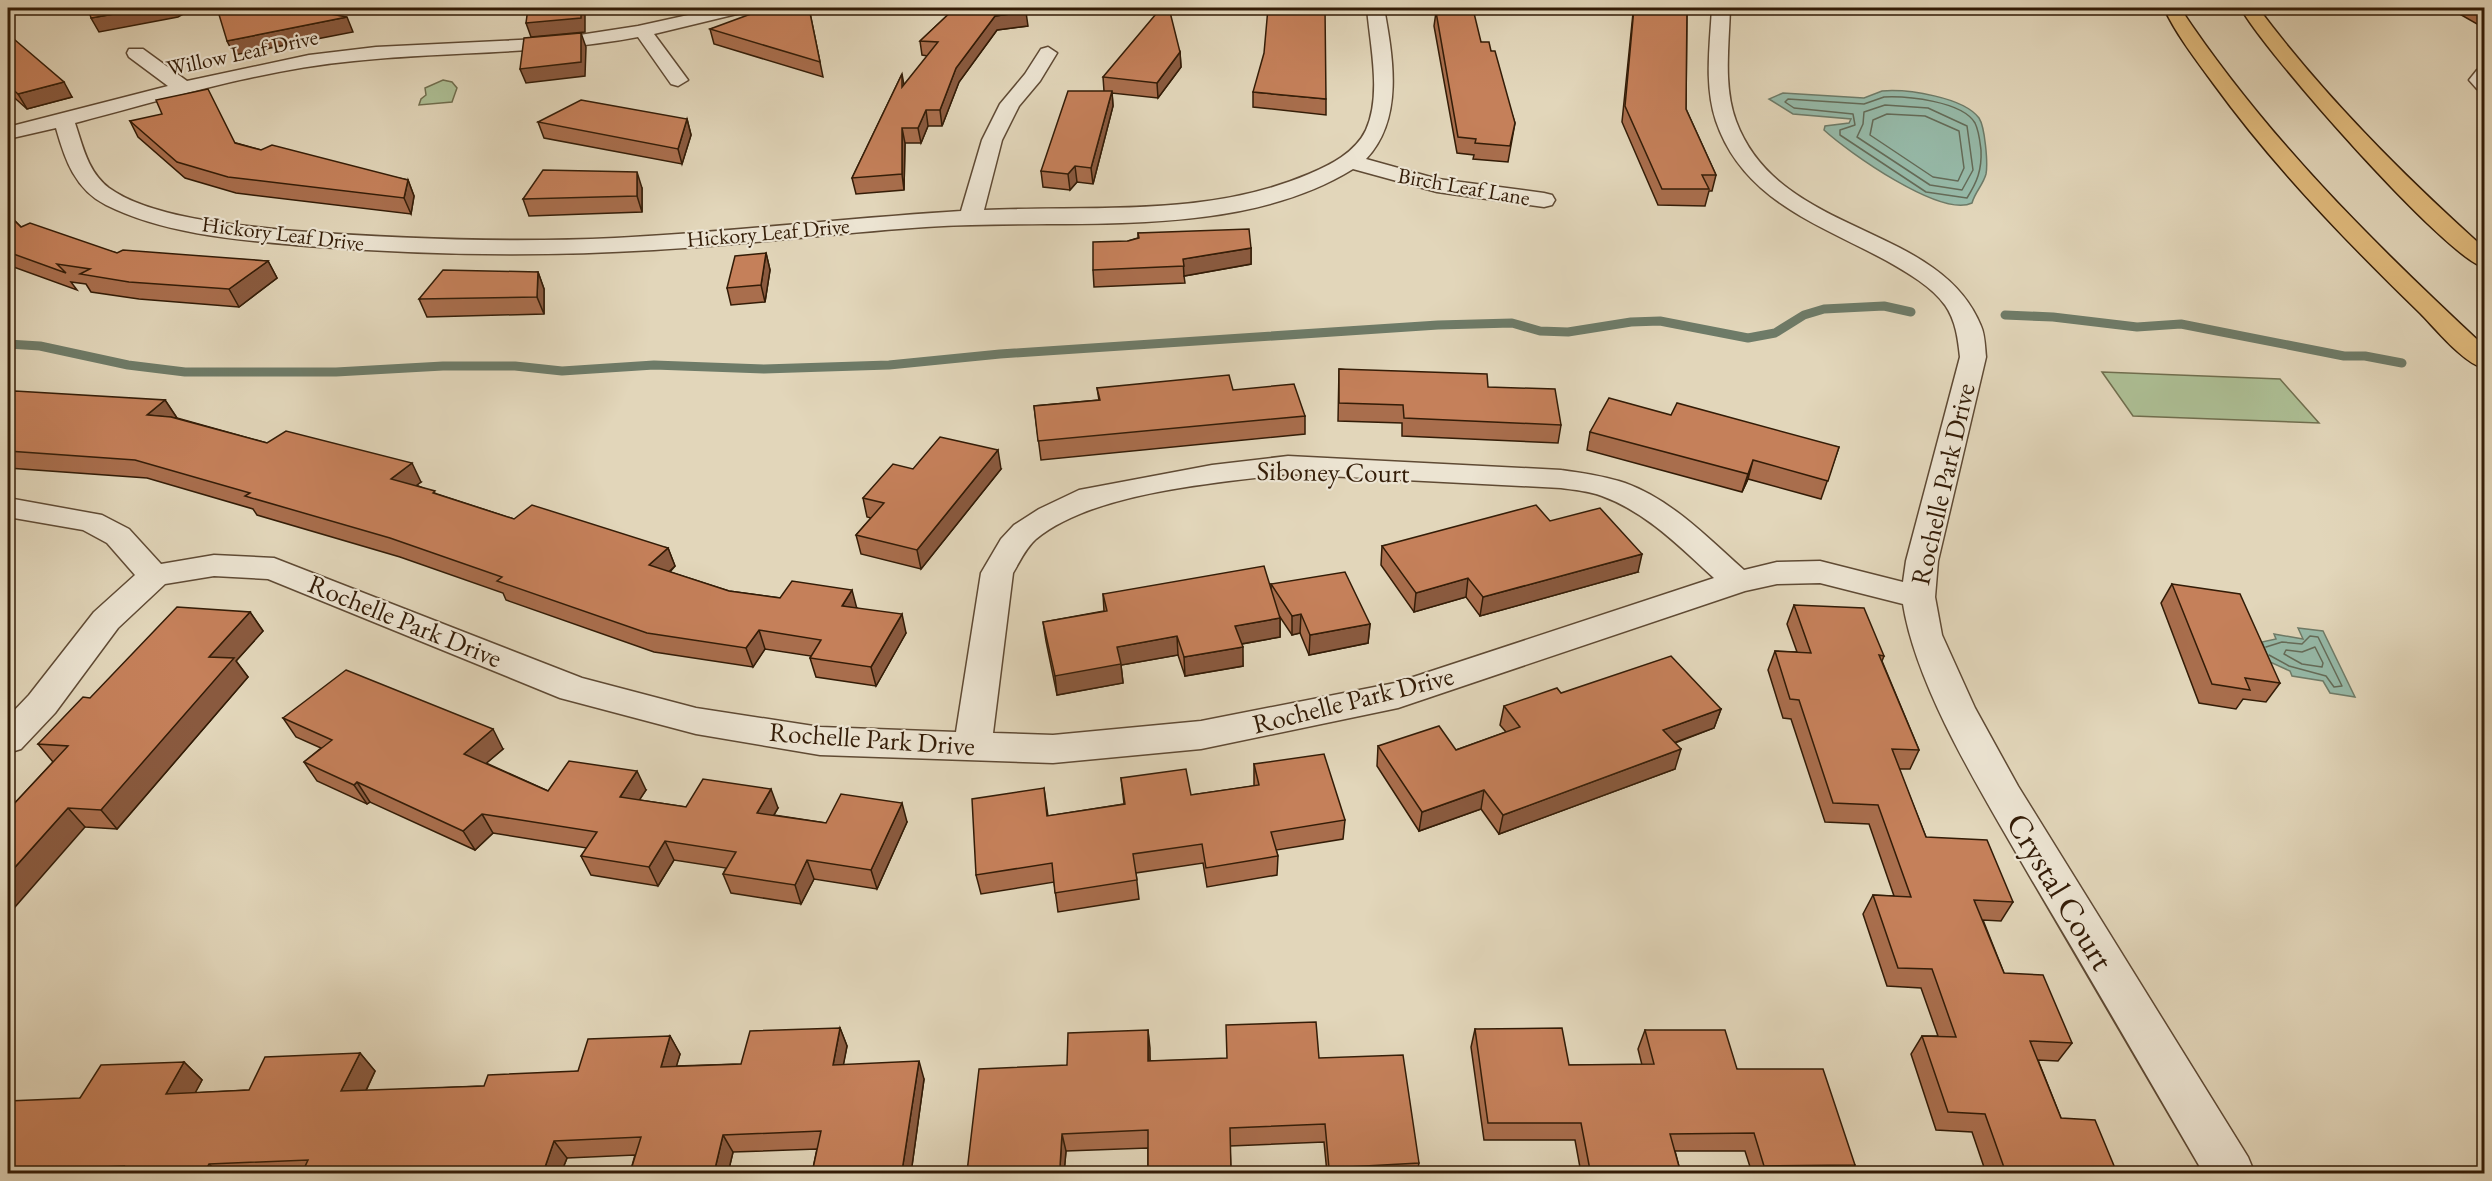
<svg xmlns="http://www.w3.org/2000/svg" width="2492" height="1181" font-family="'EB Garamond',serif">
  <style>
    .green { fill: #adbf95; stroke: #706e4e; stroke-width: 1.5 }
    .water { fill: #96baa9; stroke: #6e7b68; stroke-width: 1.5 }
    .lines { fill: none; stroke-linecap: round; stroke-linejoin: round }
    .shore { stroke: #646b58; stroke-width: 1.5 }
    .stream { stroke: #6e7b68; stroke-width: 9 }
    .minor-casing { stroke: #5f4a34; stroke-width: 3 }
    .highway-casing { stroke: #331c07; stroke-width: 3 }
    .minor { fill: #ece4d2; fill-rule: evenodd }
    .highway { fill: #e1bb7d; fill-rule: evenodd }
    .wall { fill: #a96e4d; stroke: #331c07; stroke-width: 1.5 }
    .shaded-wall { fill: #8a5a3f; stroke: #331c07; stroke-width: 1.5 }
    .building { fill: #c5805a; stroke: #331c07; stroke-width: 1.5 }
    .labels { text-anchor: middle; stroke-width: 4.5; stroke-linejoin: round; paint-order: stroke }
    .far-street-label { font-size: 22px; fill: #331c07; stroke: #ece4d2 }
    .street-label { font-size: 27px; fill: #331c07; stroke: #ece4d2 }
    .near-street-label { font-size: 33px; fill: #331c07; stroke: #ece4d2 }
  </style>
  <rect width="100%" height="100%" fill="#e2d6ba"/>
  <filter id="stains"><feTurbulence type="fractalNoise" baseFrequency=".00333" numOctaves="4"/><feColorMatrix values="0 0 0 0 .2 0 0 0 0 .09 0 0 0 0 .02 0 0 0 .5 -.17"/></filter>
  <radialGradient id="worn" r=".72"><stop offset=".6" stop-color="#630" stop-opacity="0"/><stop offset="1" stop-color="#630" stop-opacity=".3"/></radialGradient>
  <g class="green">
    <path d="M443,80l9,2 5,6 -5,14 -33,3 2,-6 5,-4 -1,-7z"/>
    <path d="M2102,372l178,7 39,44 -186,-7z"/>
  </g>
  <g class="water">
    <path d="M1882,91c26,-2 81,6 97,27 6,9 9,45 7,56 -3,11 -11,18 -14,29 -31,15 -124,-51 -148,-73l1,-4 24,-3 2,-4 -58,-5 -24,-15 14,-6 81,5z"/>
    <path d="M2298,628l25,3 32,66 -25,-4 -7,-12 -31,-5 -2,-5 -20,-9 -8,-20 14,-3 -2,-5 29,5z"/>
  </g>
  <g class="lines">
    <g class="shore">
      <path d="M1884,97c23,-1 78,4 91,26 4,8 5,19 6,27 1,20 -4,32 -14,48l-41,-6 -86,-57v-5l15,-5 -2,-11 -59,-6 -9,-6 3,-3 76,5z"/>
      <path d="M1885,105l43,3 39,18 6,44 -11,20 -32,-5 -73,-48 6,-13 1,-12z"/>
      <path d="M1887,114l38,2 34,15 5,37 -6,13 -25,-4 -63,-42 3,-15z"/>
      <path d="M2266,647l16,-5 20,2 8,-8 8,1 24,49 -8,1 -8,-11 -37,-10 -20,-11"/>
      <path d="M2315,647l8,16 -1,4 -20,-3 -18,-10 2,-4 16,2z"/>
    </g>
    <g class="stream">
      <path d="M2005,315l48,2 84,10 44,-3 163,32h21l37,7"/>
      <path d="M8,344l32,2 88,19 57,7h151l107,-6h72l47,5 92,-6 110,4 125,-4 111,-11 438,-29 74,-2 28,8 28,1 63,-10 29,-1 88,17 27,-5 29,-18 20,-6 60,-3 27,6"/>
    </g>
    <defs>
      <g id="minor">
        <path d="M720,8h28l-3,4 -91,22 34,46 -10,6 -7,-2 -33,-47c-95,18 -189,14 -284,24 -96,9 -187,38 -279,62 8,24 13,49 34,65 43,31 134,38 186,43 107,8 213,12 320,7 115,-6 230,-20 346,-27l21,-71 18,-36 25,-30 16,-25 7,-2 9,6 -17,28 -21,25 -17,34 -18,70c110,-5 221,8 325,-36 21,-9 46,-21 57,-44 16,-35 4,-85 1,-122h17c9,49 20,111 -18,151l72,20 106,14 8,2 3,5 -3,5 -8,2 -107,-15 -84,-23c-120,74 -292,48 -427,58 -91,6 -182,18 -272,23 -116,7 -232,5 -348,-4 -65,-6 -140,-11 -200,-41 -31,-16 -41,-45 -50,-77l-48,11v-12l160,-41 -39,-29 -2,-4 2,-4h14l44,32 122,-26 67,-8 184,-9 78,-12z"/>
        <path d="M1712,8h18c-1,37 -7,78 6,113 43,116 203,101 245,205 4,9 4,21 5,31l-48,204 -3,36 7,38 33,73 43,78 230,371 7,17h-51c-58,-100 -116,-200 -175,-299 -44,-77 -112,-184 -126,-271l-83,-21 -43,1 -32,7 -347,117 -197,41 -148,14 -233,-8 -124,-21 -136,-36 -292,-119 -54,-3 -49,8 -47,44 -63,85 -34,36 -13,4v-36l21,-22 65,-83 41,-37 -28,-32 -24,-13 -75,-13v-19l94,17 27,14 32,35 53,-9 60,3 308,120 114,30 124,19 136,5 25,-159 20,-34 13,-14 25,-16 40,-19 133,-25 76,-9 273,14c21,3 43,6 64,13 47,17 83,55 119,87l33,-8 43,-1 83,21 3,-21 54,-204c-2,-18 -4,-36 -15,-52 -14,-19 -37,-32 -58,-44 -66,-36 -144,-60 -171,-140 -12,-36 -6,-76 -4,-113zM1288,474l273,14c14,2 28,3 41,8 44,16 78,51 112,82l-319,105 -194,38 -148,14 -60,-2 20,-160c7,-12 13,-25 23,-34 57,-47 179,-56 252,-65z"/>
        <path d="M2484,68v23l-7,-2 -8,-9 8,-10z"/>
      </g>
      <g id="highway">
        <path d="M2164,8h16c85,128 192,234 304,338v22c-20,-4 -49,-40 -64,-55 -74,-72 -146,-146 -207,-230 -17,-23 -37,-49 -49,-75z"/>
        <path d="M2241,8h17c66,88 144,166 226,240v19c-36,-7 -223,-219 -243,-259z"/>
      </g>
    </defs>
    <use href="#minor" class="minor-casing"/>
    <use href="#highway" class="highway-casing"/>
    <use href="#minor" class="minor"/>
    <use href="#highway" class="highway"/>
  </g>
  <g class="wall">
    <path d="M809,8l14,69 -109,-33 -4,-15z"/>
    <path d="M955,8l73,18 -31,4 -38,52 -17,44h-14l-7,17h-16l-1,47 -48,4 -4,-16 50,-104 2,11 24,-29 -6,-1 -2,-14z"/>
    <path d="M1630,8h57l-1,101 30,66 -4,16h-3l-4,15 -47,-1 -36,-83 11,-109h-4z"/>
    <path d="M2449,8h35v20z"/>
    <path d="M1436,12l45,30 10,9 24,72 -7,39 -35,-3 1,-4 -17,-2 -23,-127z"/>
    <path d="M8,34l64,63 -45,12 -19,-17z"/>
    <path d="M1180,52l1,15 -23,31 -46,-5 1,13 -20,78 -16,-2 -7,8 -27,-3 -2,-16 63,-80 -1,-14z"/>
    <path d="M1253,92l73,7v16l-73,-8z"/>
    <path d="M687,119l4,16 -9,29 -138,-26 -6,-16z"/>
    <path d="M130,121l106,22 25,7 147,30 6,16 -3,18 -175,-21 -51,-15 -47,-41z"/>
    <path d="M642,188v24l-113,4 -6,-17z"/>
    <path d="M8,214l13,13 96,26 151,8 9,17 -38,29 -100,-8 -48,-7 -5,-8 -15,-2 6,8 -69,-25z"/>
    <path d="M1138,233l113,15v16l-67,12 1,7 -91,4 -1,-17 35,-29 10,-3z"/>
    <path d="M766,253l4,17 -5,32 -34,3 -4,-17z"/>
    <path d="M538,272l6,17v25l-117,3 -8,-18z"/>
    <path d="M1339,369l149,18 73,38 -3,18 -156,-7v-13l-64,-2z"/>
    <path d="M1097,388l208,28v18l-264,26 -7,-54 65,-6z"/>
    <path d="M8,397l157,3 12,18 90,25 154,39 -5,3 21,9 77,25 154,29 7,18 -5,6 59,19 128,17 49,25 -30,53 -60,-9 -6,-19 1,-2 -46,-7 -12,18 -99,-15 -148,-52 -3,-7 -103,-36 -143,-42 -4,-6 -106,-31 -139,-10z"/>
    <path d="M1671,415l168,32 -18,52 -73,-20 -6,13 -155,-42 3,-18z"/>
    <path d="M913,469h88l-80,100 -60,-15 -5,-19 15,-17 -4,-1 -4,-19z"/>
    <path d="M1550,521l88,51 -158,44 -14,-19 -52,15 -33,-47 1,-19z"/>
    <path d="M1271,584l99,40 -2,19 -59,12 -9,-22 -8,2 -12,-18v20l-38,7 1,22 -58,10 -7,-21 -57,10 2,18 -66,12 -11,-54 -3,-19 61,-11 -1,-17 168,-5z"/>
    <path d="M2172,584l108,99 -14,19 -23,-3 -7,10 -37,-6 -38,-100z"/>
    <path d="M1794,605l90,51 -2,5 37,89 -9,19h-11l27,68 87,65 -12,19 -18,-1 21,53 68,70 -14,18 -20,-1 23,58 56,55h-131l-14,-41 -36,-2 -25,-76 11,-18h16l-17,-48 -34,-2 -24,-72 10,-19 21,1 -25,-72 -44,-2 -34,-103 -8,-1 -15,-48 7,-19 22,1 -10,-28z"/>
    <path d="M250,612l13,19 -27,30 12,16 -131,152 -32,-2 -72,-22 40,-43 -15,-18z"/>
    <path d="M1561,693l160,16 -7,19 -39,15v26l-176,65 -18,-25 -62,22 -42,-65 1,-20 78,4 50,-18 -6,-7 4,-19z"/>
    <path d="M283,718l220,31 -17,14 62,28 98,-1 -7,10 47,7 92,1 -4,7 52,8 81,-1 -30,67 -63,-10 -13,25 -70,-11 -8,-19 3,-6 -52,-8 -16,26 -67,-11 -10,-19 6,-8 -94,-15 -18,17 -105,-48 -3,2 -50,-23 -13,-19 17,-14 -25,-11z"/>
    <path d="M1254,764l91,56 -2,19 -67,11 2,6 -1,19 -70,12 -4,-24 -67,10 3,26 -81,13 -4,-30 -73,12 -5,-19 68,-87 4,28 76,-12 -3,-26 70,17 63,-9z"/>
    <path d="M840,1028l7,18 -4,19 81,14 -13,94h-99l5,-24 -84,3 -5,21h-98l5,-18 -68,3 -6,15h-553l72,-75 104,-36 18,18 -7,13 54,-3 111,-37 15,18 -9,20 118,-5 94,-15 92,-35 10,18 -4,12 65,-2z"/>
    <path d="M1475,1029l94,36h73l-4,-16 7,-19 92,39 118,96 -5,8h-98l-7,-22h-70l5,19 -2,3h-97l-6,-33h-91l-13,-93z"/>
    <path d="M1148,1030l2,31 169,-3 100,105 -2,10h-90l-3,-31 -94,4 1,27h-83v-25l-82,3 -2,22h-96l-1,-1 100,-107z"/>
  </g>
  <g class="shaded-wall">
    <path d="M149,8h45l-16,9 -79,15 -8,-14z"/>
    <path d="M581,8h4v24l-54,5 -5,-14z"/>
    <path d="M1026,12l2,14 -31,4 -38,52 -17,44 -2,-16 16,-42 39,-52z"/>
    <path d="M347,17l6,15 -119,23 -7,-14z"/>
    <path d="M581,33l5,14 -1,29 -59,7 -6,-14z"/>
    <path d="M1180,52l1,15 -23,31 -1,-15z"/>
    <path d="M64,82l8,15 -45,12 -9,-15z"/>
    <path d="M1112,91l1,15 -20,78 -2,-16z"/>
    <path d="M926,110l2,16 -7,17 -3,-15z"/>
    <path d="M687,119l4,16 -9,29 -4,-15z"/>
    <path d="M902,128l3,15 -1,47 -2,-16z"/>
    <path d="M1075,166l2,16 -7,8 -2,-16z"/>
    <path d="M637,172l5,16v24l-5,-16z"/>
    <path d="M408,180l6,16 -3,18 -7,-16z"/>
    <path d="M1251,248v16l-67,12 -1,-17z"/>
    <path d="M766,253l4,17 -5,32 -4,-17z"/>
    <path d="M268,261l9,17 -38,29 -10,-18z"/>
    <path d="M538,272l6,17v25l-7,-17z"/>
    <path d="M165,400l12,18 -30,-3z"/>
    <path d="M998,450l3,19 -80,100 -4,-19z"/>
    <path d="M1753,460l-5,19 -6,13 6,-18z"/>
    <path d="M412,463l9,19 -20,15 -10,-18z"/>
    <path d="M668,548l7,18 -19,18 -7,-19z"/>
    <path d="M1642,554l-4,18 -158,44 3,-19z"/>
    <path d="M1468,578l-2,19 -52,15 2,-19z"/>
    <path d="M852,590l5,19 -15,-3z"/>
    <path d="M250,612l13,19 -27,30 12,16 -131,152 -16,-19 108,-153z"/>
    <path d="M902,614l4,19 -30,53 -5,-19z"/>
    <path d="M1301,614l-1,19 -8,2v-19z"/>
    <path d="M1280,618v19l-45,8v-19z"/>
    <path d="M1370,624l-2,19 -59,12 1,-20z"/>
    <path d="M759,630l6,19 -12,18 -7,-19z"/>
    <path d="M1177,636l1,19 -57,10 2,18 -66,12 -2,-19 62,-29z"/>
    <path d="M1243,647v19l-58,10 -1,-19z"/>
    <path d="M1721,709l-7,19 -57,21 6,-19z"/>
    <path d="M493,729l10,20 -28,24 -11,-19z"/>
    <path d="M1681,749l-6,20 -176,65 4,-19z"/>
    <path d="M637,771l9,19 -17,26 -9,-19z"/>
    <path d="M357,782l13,20 -3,2 -13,-19z"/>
    <path d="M771,789l7,19 -14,24 -7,-19z"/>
    <path d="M1484,790l-3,19 -62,22 3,-19z"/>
    <path d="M902,803l5,19 -30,67 -6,-19z"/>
    <path d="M68,808l17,19 -77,88v-40z"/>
    <path d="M482,814l11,19 -18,17 -12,-19z"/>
    <path d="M665,841l9,19 -16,26 -9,-19z"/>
    <path d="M807,860l7,19 -13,25 -6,-19z"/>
    <path d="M840,1028l7,18 -7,37 -7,-18z"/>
    <path d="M1148,1030l2,18v31l-2,-18z"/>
    <path d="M670,1036l10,18 -9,31 -10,-18z"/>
    <path d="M360,1053l15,18 -18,38 -16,-18z"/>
    <path d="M919,1061l5,18 -13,94h-8l-1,-2z"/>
    <path d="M184,1062l18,18 -17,32 -19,-18z"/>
    <path d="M1062,1134l4,17 -2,22h-2l-2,-6z"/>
    <path d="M723,1135l10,17 -5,21h-14z"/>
    <path d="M554,1141l13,17 -6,15h-18z"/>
    <path d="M209,1164l10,9h-15z"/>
  </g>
  <g class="building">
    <path d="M88,8h61l-58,10z"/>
    <path d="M217,8h80l50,9 -120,24z"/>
    <path d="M528,8h53v10l-55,5z"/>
    <path d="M767,8h42l11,54 -110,-33z"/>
    <path d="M955,8h68l3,4 -31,4 -39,52 -16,42h-14l-8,18h-16v46l-50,4 50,-104v13l36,-45 -18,-1z"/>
    <path d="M1161,8h8l11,44 -23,31 -54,-6z"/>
    <path d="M1268,8h57l1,91 -73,-7 11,-39z"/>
    <path d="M1634,8h53l-1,101 30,66h-14l7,14h-47l-37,-83z"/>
    <path d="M1436,12l38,1 7,29h8l2,9h4l20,72 -5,23 -35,-3 1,-4 -18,-2z"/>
    <path d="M581,33v29l-61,7 4,-31z"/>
    <path d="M8,34l56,48 -46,12 -10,-9z"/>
    <path d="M208,89l27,54 26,7 11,-5 136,35 -4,18 -176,-21 -51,-15 -47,-41 32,-7 -6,-14z"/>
    <path d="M1068,91h44l-21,77 -16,-2 -7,8 -27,-3z"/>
    <path d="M581,100l106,19 -9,30 -140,-27z"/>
    <path d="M543,170l94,2v24l-114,3z"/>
    <path d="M8,214l13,13 9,-4 87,30 6,-3 145,11 -39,28 -100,-7 -49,-8 10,-5 -33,-5 9,9 -58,-21z"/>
    <path d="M1249,229l2,19 -68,11 1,7 -91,4v-28l35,-1 11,-3 -1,-5z"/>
    <path d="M766,253l-5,32 -34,3 8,-32z"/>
    <path d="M443,270l95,2 -1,25 -118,2z"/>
    <path d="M1339,369l148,5 1,13 67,2 6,36 -157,-7 -1,-13 -64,-2z"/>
    <path d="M1229,375l4,15 61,-6 11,32 -267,25 -4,-35 66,-6 -3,-12z"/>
    <path d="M15,391l150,9 -18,15 24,2 96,26 19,-12 126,32 -21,16 44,12 -2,2 81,26 18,-14 136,43 -19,17 80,26 51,7 12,-17 60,9 -10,16 60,8 -31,53 -61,-9 11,-18 -62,-10 -13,18 -99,-15 -150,-52 5,-4 -112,-39 -145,-42 5,-3 -115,-33 -127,-9v-54z"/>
    <path d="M1609,398l62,17 6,-12 162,44 -11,34 -75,-21 -5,14 -158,-42z"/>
    <path d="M940,437l58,13 -81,100 -61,-15 28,-32 -21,-5 30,-34 20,5z"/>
    <path d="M1536,505l14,16 50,-13 42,46 -159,43 -15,-19 -52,15 -34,-47z"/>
    <path d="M1264,566l16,52 -45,8 8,21 -59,10 -7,-21 -60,11 4,17 -66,12 -12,-54 64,-11 -4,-17z"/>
    <path d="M1345,572l25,52 -60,11 -9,-21 -9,2 -21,-32z"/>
    <path d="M2172,584l68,10 40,89 -35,-5 5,12 -38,-6z"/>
    <path d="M1794,605l70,3 20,48 -5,-1 40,95 -27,-1 34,88 61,3 26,62 -39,-2 30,73 39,2 29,68 -42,-2 31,77 34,2 22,53h-111l-21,-59 -37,-2 -26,-76 34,1 -24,-68 -34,-1 -25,-73 38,2 -33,-92 -45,-2 -34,-103 -9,-1 -15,-48 36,2z"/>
    <path d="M177,607l73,5 -41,45 25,1 -133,152 -33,-2 -60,67v-71l5,1 55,-59 -30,-2 45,-47 7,1z"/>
    <path d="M1671,656l50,53 -58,21 18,19 -178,66 -19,-25 -62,22 -44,-66 61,-20 17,24 64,-23 -16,-21 53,-18 4,5z"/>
    <path d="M346,670l147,59 -29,25 84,37 21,-30 68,10 -17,26 66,10 17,-28 68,10 -14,24 69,10 15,-29 61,9 -31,67 -64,-10 -12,25 -72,-11 13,-22 -71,-11 -16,26 -68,-11 16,-24 -115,-18 -19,17 -106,-49 -3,3 -50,-23 28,-22 -49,-22z"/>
    <path d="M1324,754l21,66 -74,12 7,24 -72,12 -4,-24 -69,10 4,26 -82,13 -3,-30 -76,12 -4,-76 72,-11 3,28 78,-12 -4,-26 65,-9 5,26 68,-10 -5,-21z"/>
    <path d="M1316,1022l3,36 84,-3 16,108 -90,5 -4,-44 -95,4 1,42 -83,3v-43l-86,4 -2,33 -93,5 12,-103 88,-4 1,-32 80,-3v31l79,-3 -1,-33z"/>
    <path d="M840,1028l-7,37 86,-4 -17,110 -62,2h-28l9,-42 -98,4 -9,38h-84l11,-36 -87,4 -11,32h-241l6,-13 -99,4 -5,9h-84l4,-7 -89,4 -2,3h-25v-72l72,-3 21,-33 83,-3 -18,32 83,-4 16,-33 95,-4 -19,38 143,-5 4,-11 90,-4 10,-32 82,-3 -9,31 80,-3 9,-33z"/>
    <path d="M1562,1028l7,37 85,-1 -9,-34h80l12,39h86l32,96 -91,1 -10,-33 -84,1 10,36h-90l-9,-47h-93l-13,-94z"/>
  </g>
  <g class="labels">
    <g class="far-street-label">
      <text transform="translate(242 52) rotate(-12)" y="8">Willow Leaf Drive</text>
      <text transform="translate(1464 186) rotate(10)" y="8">Birch Leaf Lane</text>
      <text transform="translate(768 232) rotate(-5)" y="8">Hickory Leaf Drive</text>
      <text transform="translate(283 233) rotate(7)" y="8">Hickory Leaf Drive</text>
    </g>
    <g class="street-label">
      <text transform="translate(1333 472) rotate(1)" y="9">Siboney Court</text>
      <text transform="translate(1943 484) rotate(-77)" y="9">Rochelle Park Drive</text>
      <text transform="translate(405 621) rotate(22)" y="9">Rochelle Park Drive</text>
      <text transform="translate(1353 700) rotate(-14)" y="9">Rochelle Park Drive</text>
      <text transform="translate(872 739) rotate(4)" y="9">Rochelle Park Drive</text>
    </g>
    <g class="near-street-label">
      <text transform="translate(2061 891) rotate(59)" y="12">Crystal Court</text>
    </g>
  </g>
  <rect width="2492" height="1181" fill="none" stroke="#e2d6ba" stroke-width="30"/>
  <rect x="9" y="9" width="2474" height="1163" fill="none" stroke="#331c07" stroke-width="3"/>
  <rect x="15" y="15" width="2462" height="1151" fill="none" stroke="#331c07" stroke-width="1.5"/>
  <rect width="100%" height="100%" filter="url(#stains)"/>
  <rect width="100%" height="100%" fill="url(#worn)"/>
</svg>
